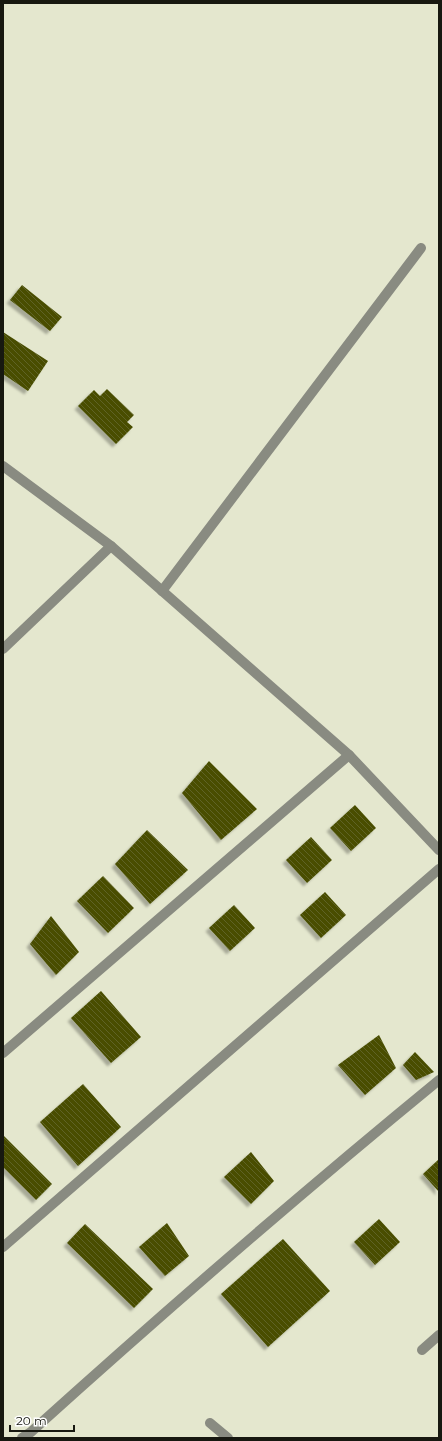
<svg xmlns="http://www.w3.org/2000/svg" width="442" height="1441" font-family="Montserrat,sans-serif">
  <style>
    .building { fill: url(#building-back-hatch); filter: url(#shadow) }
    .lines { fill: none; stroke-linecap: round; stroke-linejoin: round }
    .street { stroke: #898b81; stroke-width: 10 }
  </style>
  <defs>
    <pattern id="building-back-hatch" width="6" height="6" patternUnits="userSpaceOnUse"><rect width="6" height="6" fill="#484d00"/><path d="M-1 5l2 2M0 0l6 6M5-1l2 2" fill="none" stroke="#5f6325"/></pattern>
    <filter id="shadow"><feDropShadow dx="-3.5" dy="3.5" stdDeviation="1" flood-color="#0004"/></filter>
  </defs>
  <rect width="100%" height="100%" fill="#e4e7ce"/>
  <g class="building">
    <path d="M22,285l40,32 -12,14 -40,-31z"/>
    <path d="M3,332l45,29 -20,30 -25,-17z"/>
    <path d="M107,389l27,26 -7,7 6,5 -17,17 -38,-38 16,-16 6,6z"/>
    <path d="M209,761l48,48 -36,31 -39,-47z"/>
    <path d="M355,805l21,23 -25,23 -21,-23z"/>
    <path d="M147,830l41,40 -38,34 -35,-40z"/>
    <path d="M311,837l21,23 -25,23 -21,-23z"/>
    <path d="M103,876l31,32 -26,25 -31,-32z"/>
    <path d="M325,892l21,23 -25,23 -21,-23z"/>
    <path d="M234,905l21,23 -25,23 -21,-23z"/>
    <path d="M51,916l28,36 -23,23 -26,-31z"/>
    <path d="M101,991l40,46 -30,26 -40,-45z"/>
    <path d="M379,1035l17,33 -31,27 -27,-30z"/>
    <path d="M415,1052l19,20 -18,8 -13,-15z"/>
    <path d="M83,1084l38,43 -43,39 -38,-44z"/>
    <path d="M3,1135l49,49 -16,16 -33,-33z"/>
    <path d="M251,1152l23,29 -23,23 -27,-27z"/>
    <path d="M439,1159v33l-16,-18z"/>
    <path d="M379,1219l21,23 -25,23 -21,-23z"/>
    <path d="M167,1223l22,33 -24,20 -26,-29z"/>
    <path d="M85,1224l68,65 -19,19 -67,-65z"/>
    <path d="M283,1239l47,52 -62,56 -47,-53z"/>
  </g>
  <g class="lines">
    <g class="street">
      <path d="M3,466l108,80 238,209 90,95"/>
      <path d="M162,591l259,-343"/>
      <path d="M3,649l108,-103"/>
      <path d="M3,1053l346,-298"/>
      <path d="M3,1247l436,-378"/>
      <path d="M422,1350l17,-15"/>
      <path d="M210,1423l18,15"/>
      <path d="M22,1438l9,-6c133,-120 269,-238 408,-352"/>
    </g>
  </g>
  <rect width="442" height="1441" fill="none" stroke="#171810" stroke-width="8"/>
  <path d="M10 1425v6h64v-6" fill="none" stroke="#171810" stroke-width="2"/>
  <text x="16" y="1425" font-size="12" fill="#171810" stroke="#ffffff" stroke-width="3" paint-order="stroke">20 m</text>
</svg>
